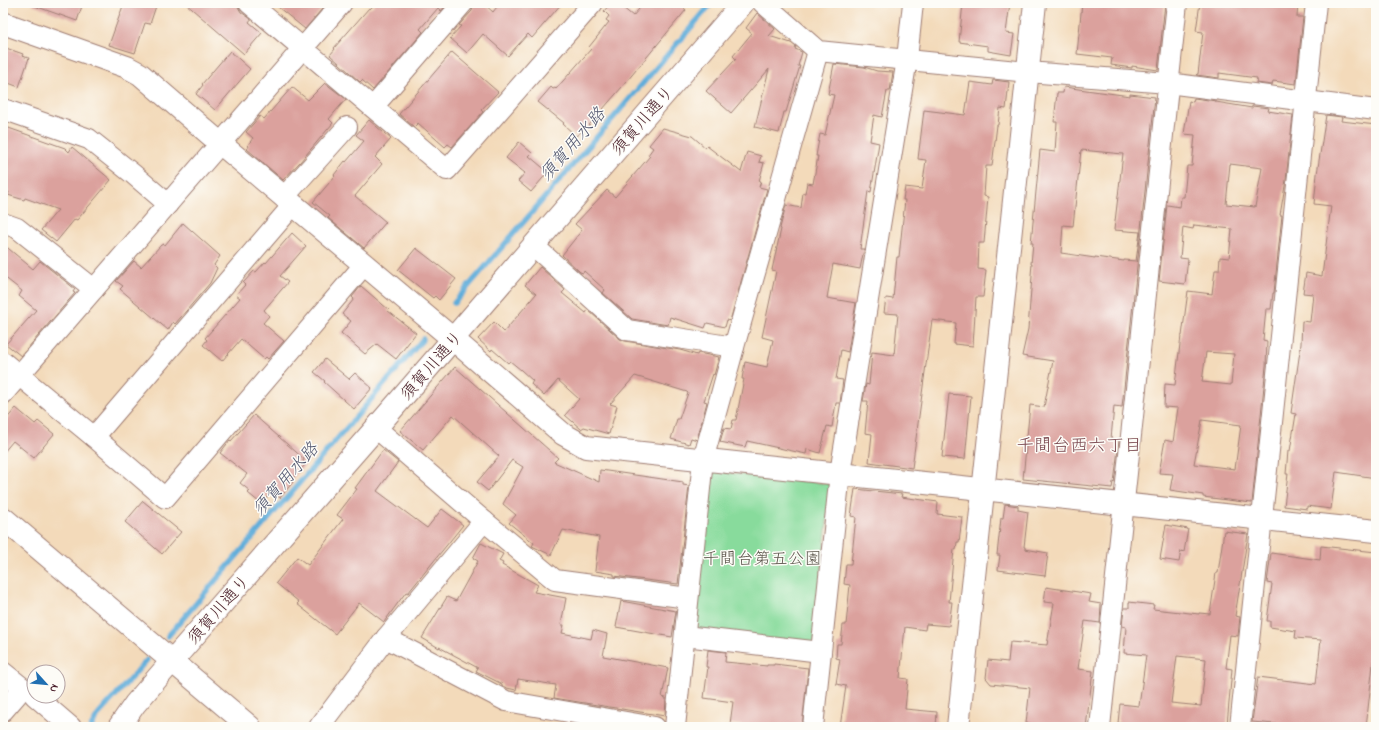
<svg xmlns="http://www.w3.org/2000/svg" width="1379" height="730" font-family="'Indie Flower','Klee One',sans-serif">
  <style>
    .green { fill: #88db9c; stroke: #697d64 }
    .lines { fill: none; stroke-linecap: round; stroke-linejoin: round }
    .stream { stroke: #61adda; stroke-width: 5.5 }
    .building { fill: #dba19d; fill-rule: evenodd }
    .minor-casing { stroke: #9e7c72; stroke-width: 22 }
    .tertiary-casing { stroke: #9e7c72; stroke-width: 24 }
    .minor { stroke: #fff; stroke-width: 20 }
    .tertiary { stroke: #fff; stroke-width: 22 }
    .labels { text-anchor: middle; stroke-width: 3; stroke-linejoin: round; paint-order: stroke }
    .street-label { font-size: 17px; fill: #4a1f2b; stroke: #fdfcf7 }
    .park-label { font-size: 17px; fill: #5d574d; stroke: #fdfcf7 }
    .water-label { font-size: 18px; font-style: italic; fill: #535871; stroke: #fdfcf7 }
    .neighbourhood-label { font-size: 18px; fill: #7d4c53; stroke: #fdfcf7 }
  </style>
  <rect width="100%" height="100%" fill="#fdfcf7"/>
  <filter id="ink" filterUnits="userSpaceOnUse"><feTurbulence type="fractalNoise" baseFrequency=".025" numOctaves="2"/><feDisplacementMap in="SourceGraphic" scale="8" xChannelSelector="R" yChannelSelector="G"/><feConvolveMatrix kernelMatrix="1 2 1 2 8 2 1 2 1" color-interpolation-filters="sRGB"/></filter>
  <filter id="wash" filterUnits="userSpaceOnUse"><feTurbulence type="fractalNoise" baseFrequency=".012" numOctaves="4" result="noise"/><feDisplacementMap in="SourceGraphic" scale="16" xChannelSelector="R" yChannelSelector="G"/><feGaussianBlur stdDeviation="0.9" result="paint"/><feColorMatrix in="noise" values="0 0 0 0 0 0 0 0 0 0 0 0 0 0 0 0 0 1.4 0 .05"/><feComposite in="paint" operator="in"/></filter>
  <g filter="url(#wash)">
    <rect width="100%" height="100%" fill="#f3daba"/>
    <path class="green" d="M711,471l120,13 -17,162 -120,-13z"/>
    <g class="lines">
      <g class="stream">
        <path d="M454,303l258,-300"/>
        <path d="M168,636l255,-297"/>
        <path d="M91,727l8,-13 48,-54"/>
      </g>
    </g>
    <g id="blocks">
      <g class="building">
        <path d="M32,3h51l-6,18 -45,-16z"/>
        <path d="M124,3h33l-7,21 -5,-1 -10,30 -26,-8z"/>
        <path d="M185,3h53v4l3,5 10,7 -2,3 13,11 -18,21z"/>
        <path d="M273,3h54l-22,26z"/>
        <path d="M376,3h72l-7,8 -3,-3 -18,21 3,3 -50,58 -11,-10 -2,2 -30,-27 5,-6 -1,-1 35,-40 1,1z"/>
        <path d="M474,3h9l10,9 7,-9h62l-30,35 -4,-4 -20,22 -25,-22 -16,19 -17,-15 11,-12 -2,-1 13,-14z"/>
        <path d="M611,3h6l16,13 11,-13h34l8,7 -64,77 -39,45 -1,-1 -6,5 -13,-12 1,-1 -26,-21 13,-15 2,2 2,-1 1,1 35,-40 -2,-2 20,-25 -3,-2 3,-4 -5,-5z"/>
        <path d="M963,3h47l-4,30 8,1 -3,21 -23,-4v-5l-29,-4z"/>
        <path d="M1082,3h83l-7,67 -26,-4v2l-21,-3 1,-7 -35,-4z"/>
        <path d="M1200,3h98l-1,14h6l-7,67 -23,-3 -1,4 -16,-2 1,-5 -38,-5v5l-23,-3 1,-1h1l5,-42 -7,-1z"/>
        <path d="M757,13l18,16 -6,7 22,7 5,4 -1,2 7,3 -4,14h2l-14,46h-2l-5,21 -24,-6 14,-58 -38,44 -25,-22 30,-32 -3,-3 19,-23 -6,-5z"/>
        <path d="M6,48l17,6 -1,2 7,2 -10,29 -16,-6v-25z"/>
        <path d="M230,51l20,18 -35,41 -19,-16 7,-9 -1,-1z"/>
        <path d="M452,52l46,40 -17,18 2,2 -31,35 -4,-3 -3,3 -27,-24 -4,4 -15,-13z"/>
        <path d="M834,64l30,3 13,4 16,1 -3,19h-3l-5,26 -8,-2 -4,26 9,2 -8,49 -3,-1 -8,58h4l-4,20 -27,-5 -6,34 29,5 -8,49 -7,-2 -5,29 7,1 -3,23h-4l-4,24 -5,-1 -7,27 -13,-4 -1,5 -59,-13 -2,6 -25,-5 4,-14 7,1 2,-9h3l8,-41h-2l3,-17 22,5 6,-27 -11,-3 12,-56 2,-10 -4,-1 9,-41 -1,-1 6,-23 15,3 2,-15h2l2,-10 6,1 5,-28h-2l4,-22 5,1 9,-40 -6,-1z"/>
        <path d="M993,80l16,2 -3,27 -6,-1 -2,17h-1l-5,41h-6l-2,30 4,1 -4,46h-5l-1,26 8,1 -3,27h-7l-3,49 -19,-2 2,-21 -24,-3 -20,148 -43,-6 3,-28 -7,-1 3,-32h-5l3,-17 3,1 3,-33 22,3 4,-41 -14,-1 2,-15 7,1 4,-42h2l6,-57h-2l2,-13 17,2 4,-29 -8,-1 6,-49 41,5 5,-33 22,3z"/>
        <path d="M325,83l21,16 -17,20 4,4 -33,39 -17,18 -36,-31 2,-3 -1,-1 5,-7 -7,-6 14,-16 4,3 28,-32 16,13z"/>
        <path d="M1064,87l66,9v-2l25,3 -33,310 -8,-1 -3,33 8,1 -5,43 -1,-1 -1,6 -89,-9 7,-74 14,2 9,-46 -31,-5 6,-27 4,-53 -1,-1 1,-11h-1l2,-21h-2l9,-93 15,2 2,-30h-3l3,-29h6zM1081,150l42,4 -9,76 26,2 -4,29 -12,-1v1l-29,-4v1l-34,-5 2,-28 10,1z"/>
        <path d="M1194,98l22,3v1l36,6v-2l17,2 -1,3 25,4 -7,65 -6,35h2l-8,78h-1l-2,16h-5l-3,31 4,1 -1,25 -14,137 -49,-6v-2l-33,-5 3,-16 -14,-1 6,-33 8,2 5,-34 -14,-1 1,-23 10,1 6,-49h1l6,-45 24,3 3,-24h4l1,-13 9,1 3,-29 -38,-4 -1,4 -10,-2 -3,31 8,1 -3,25 -26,-3 8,-76 13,2 1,-10h3l3,-31h5l3,-31 -11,-1 5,-33 4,1zM1230,164l32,4 -7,39 -29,-3zM1206,352l28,2 -3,31 -29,-3zM1202,420l39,5 -6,44 -41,-5z"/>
        <path d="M1326,115l16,2 -1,4 35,4v353l-40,-6 -5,37 -24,-3v3l-23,-3 4,-32h-2l2,-23h2l6,-37 -5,-1 10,-69 1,-23 8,1 3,-28 -10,-1 3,-20 16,3 9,-70 -17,-2 3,-30z"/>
        <path d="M369,120l22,19 -16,18 7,7 -27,32 31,26 -22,26 -36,-30 2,-2 -17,-14 22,-26 -1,-1 11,-14 1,1 18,-21 -8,-6z"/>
        <path d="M3,126l62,22 4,4 3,-5 39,33 -34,40 -2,-1 -19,23 -15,-12 17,-20 -33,-12 -1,2 -16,-5 1,-3 -6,-2z"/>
        <path d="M663,128l29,8 14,12 1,-2 34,26 6,-20 14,4 -2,6 5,1 -5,18h2l-2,6 8,2 -37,132 -3,-1 -2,7 -18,-4 -2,5 -35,-11 -2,8 -36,-6 -29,-26 2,-3 -21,-19 -1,2 -3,-1 -18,-17 20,-25 -7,-6 32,-34 8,7 35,-41 -2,-1 5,-7 -4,-3z"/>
        <path d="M519,142l13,11 -3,3 19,16 -17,20 -13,-11 7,-8 -19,-15z"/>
        <path d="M183,223l37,33 -6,9 3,3 -7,15 -35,41 -2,-2 -5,8 -48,-41 3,-3 -7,-5 18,-20 7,6 20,-22 3,-1 1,1z"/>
        <path d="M292,233l14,13 -26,30 8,6 -24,28 5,6 -6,7 21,18 -16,18 -2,-2 -2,2 -23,-20 -19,22 -19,-16 4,-5 -2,-2 35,-40 -4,-3 9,-10 -2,-2 11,-12 2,1 9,-10 1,1z"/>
        <path d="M3,244l30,25 7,-8 35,28 -2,3 2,1 -54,63 -15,-12 30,-34 -17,-14 3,-5 -19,-15z"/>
        <path d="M416,248l40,31 -17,21 -4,-4 -2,2 -35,-28z"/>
        <path d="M540,267l25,23 -3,3 24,20 2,-3 32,29 5,2 55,9 17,5 1,-2 21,4 -5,18 -1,-1 -9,27 3,1 -10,38 -6,-2 -2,6 -18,-5 6,-20h2l9,-26 -1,-1 -52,-16 -25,28 7,2 -8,28 -25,-7 -3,2 -16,-14 14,-16 -21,-19 -14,16 -13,-12 2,-3 -12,-11 -11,-9 -2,2 -16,-14 -1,2 -13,-12 16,-17 10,10 32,-38 -11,-9z"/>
        <path d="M361,286l28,24 -1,1 28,22 -20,26 -19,-15 -12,10 -24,-21 10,-12 -9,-7 12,-15 -2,-2z"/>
        <path d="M325,359l24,20 6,-6 17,15 -18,21 -30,-27 1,-1 -11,-9z"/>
        <path d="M455,367l103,91 -4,4 45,20 1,-12 83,12v3l6,1 -11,98 -64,-8v-2l-19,-3 4,-34 -36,-7 -12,25 -19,-9 2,-3 -25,-20 7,-8 -13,-11 20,-37 -11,-7 -24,31 -11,-9 22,-26 -46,-41 -30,35 -23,-19z"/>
        <path d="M949,394l22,2 -6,63 -23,-2z"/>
        <path d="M16,408l19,16 3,-3 16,13 -20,24 -21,-17 -10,12v-30z"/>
        <path d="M254,415l50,44 -1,2 3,3 -15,16 2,2 -13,16 -8,-7 -9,11 -2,-1 -1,2 -12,-10 2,-2 -10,-8 7,-9 -27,-21 10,-13 1,1z"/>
        <path d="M383,450l15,12 -21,29 50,37 15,-19 21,16 -55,68 -2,-1 -22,30 -25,-19 -24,31 -38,-30 2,-2 -23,-19 21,-26 11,8 35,-46 -6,-4 20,-26 -2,-1z"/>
        <path d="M855,489l47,5 -1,3 37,5 -1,12 25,3 -3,25h-2l-1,8 -2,-1 -5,53h3l-3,24 -23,-2 -1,6 -20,-3 -5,51 8,1 -3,30 32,3 -1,15h-96l6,-41 -10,-2 4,-25 -4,-1 1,-14h4l2,-19h3l4,-40 -6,-1 2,-20h5l5,-47 -5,-1z"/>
        <path d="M143,501l38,31 -19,22 -37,-32z"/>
        <path d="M1005,504l13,2v4l10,2 -4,35h1v2l23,4 -3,23 -47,-6 2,-15h-3l4,-37h2z"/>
        <path d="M1166,525l22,4 -4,23 -3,-1 -2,11 -19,-3z"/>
        <path d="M1224,531l24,3 -13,82 5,1 -2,19 -8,-1 -4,33 6,1 -5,56h-10l-1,2h-90l1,-3 -9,-1 2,-19 19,2 7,-51 -22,-2 2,-26 -4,-1 2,-18h5v-6l25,3 -1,4 46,5v-1l11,1 6,-41h2zM1177,656l29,3 -5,47 -30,-3z"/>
        <path d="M481,543l22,11 -4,7 4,2 -1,2 36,20 -4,7 32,6 -5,27h3l-2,8 29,6 2,-9 14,4 -4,22 65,12 -6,29 4,1 -1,18 -111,-18 2,-13 -38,-6 -2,11 -9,-2 -5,-2v-2l-26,-13 2,-3 -39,-21v1l-17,-10 25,-41 9,4 22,-40 -5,-3z"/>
        <path d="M1321,546l55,6v47l-2,29h2v9l-10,90h-58l-56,-5 6,-45 58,7 5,-44 -26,-2 1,-7 -26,-4v-6h-3l5,-37 -5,-1 4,-30 49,7z"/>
        <path d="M1046,587l45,7 -2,8 12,2 -1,19 -15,-2 -7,48 15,2 -7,56h-21l-39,-4 4,-35 -39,-4 -5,-6 2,-18 20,2 2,-20 37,3 7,-42 -10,-1z"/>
        <path d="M621,601l55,10 -4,26 -56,-10z"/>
        <path d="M708,650l18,2 -1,10 42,4v-1h7v-1l34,4 -6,59h-46l-26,-3 3,-22 -29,-4 4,-31h-2z"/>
      </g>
    </g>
  </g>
  <g filter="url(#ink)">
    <use href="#blocks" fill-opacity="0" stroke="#9e7c72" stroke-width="1"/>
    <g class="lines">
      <defs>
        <g id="minor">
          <path d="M249,3l198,167 146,-167"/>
          <path d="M763,3l55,48 210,21 140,11 208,27"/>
          <path d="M373,107l90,-104"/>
          <path d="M3,109l86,30 44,35 35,30"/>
          <path d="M284,197l63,-70"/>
          <path d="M3,223l14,5 77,61"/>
          <path d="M534,246l93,84 107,17"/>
          <path d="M3,362l91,75 71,61 199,-233"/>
          <path d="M3,394l339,-391"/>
          <path d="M376,428l108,93 71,59 133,18"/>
          <path d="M94,437l199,-232"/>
          <path d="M685,636l136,16"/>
          <path d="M386,638l120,63 149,26"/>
          <path d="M3,672l20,16 -20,23"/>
          <path d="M35,696l36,31"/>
          <path d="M319,727l67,-89 98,-117"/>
          <path d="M675,727l28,-267 31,-113 84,-296"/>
          <path d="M813,727l27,-254 67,-414 6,-56"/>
          <path d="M1100,727l77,-724"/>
          <path d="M1240,727l76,-724"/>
        </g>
        <g id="tertiary">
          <path d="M3,23l124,44 13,7 81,70 232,195 110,95 23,13 790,84"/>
          <path d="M3,518l247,209"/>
          <path d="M119,727l16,-23 37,-43 204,-233 367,-425"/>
          <path d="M958,727l77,-724"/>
        </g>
      </defs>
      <use href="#minor" class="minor-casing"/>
      <use href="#tertiary" class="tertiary-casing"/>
      <use href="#minor" class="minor"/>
      <use href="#tertiary" class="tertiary"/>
    </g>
  </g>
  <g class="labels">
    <g class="street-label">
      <text transform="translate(642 120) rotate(-49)" y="6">須賀川通り</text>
      <text transform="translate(431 365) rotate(-49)" y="6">須賀川通り</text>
      <text transform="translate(218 609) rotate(-49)" y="6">須賀川通り</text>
    </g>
    <g class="park-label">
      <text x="762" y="564">千間台第五公園</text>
    </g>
    <g class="water-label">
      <text transform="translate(572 144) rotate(-49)" y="6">須賀用水路</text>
      <text transform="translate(285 479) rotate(-49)" y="6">須賀用水路</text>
    </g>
    <g class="neighbourhood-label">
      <text x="1079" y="451">千間台西六丁目</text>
    </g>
  </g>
  <rect width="1379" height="730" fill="none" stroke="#fdfcf7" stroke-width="16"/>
  <g transform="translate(46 684) rotate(117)"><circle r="19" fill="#fdfcf7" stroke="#b5a4a5"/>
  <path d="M0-3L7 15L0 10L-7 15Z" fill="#1f6fb2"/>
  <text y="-6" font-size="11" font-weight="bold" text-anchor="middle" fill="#4a1f2b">N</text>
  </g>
</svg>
